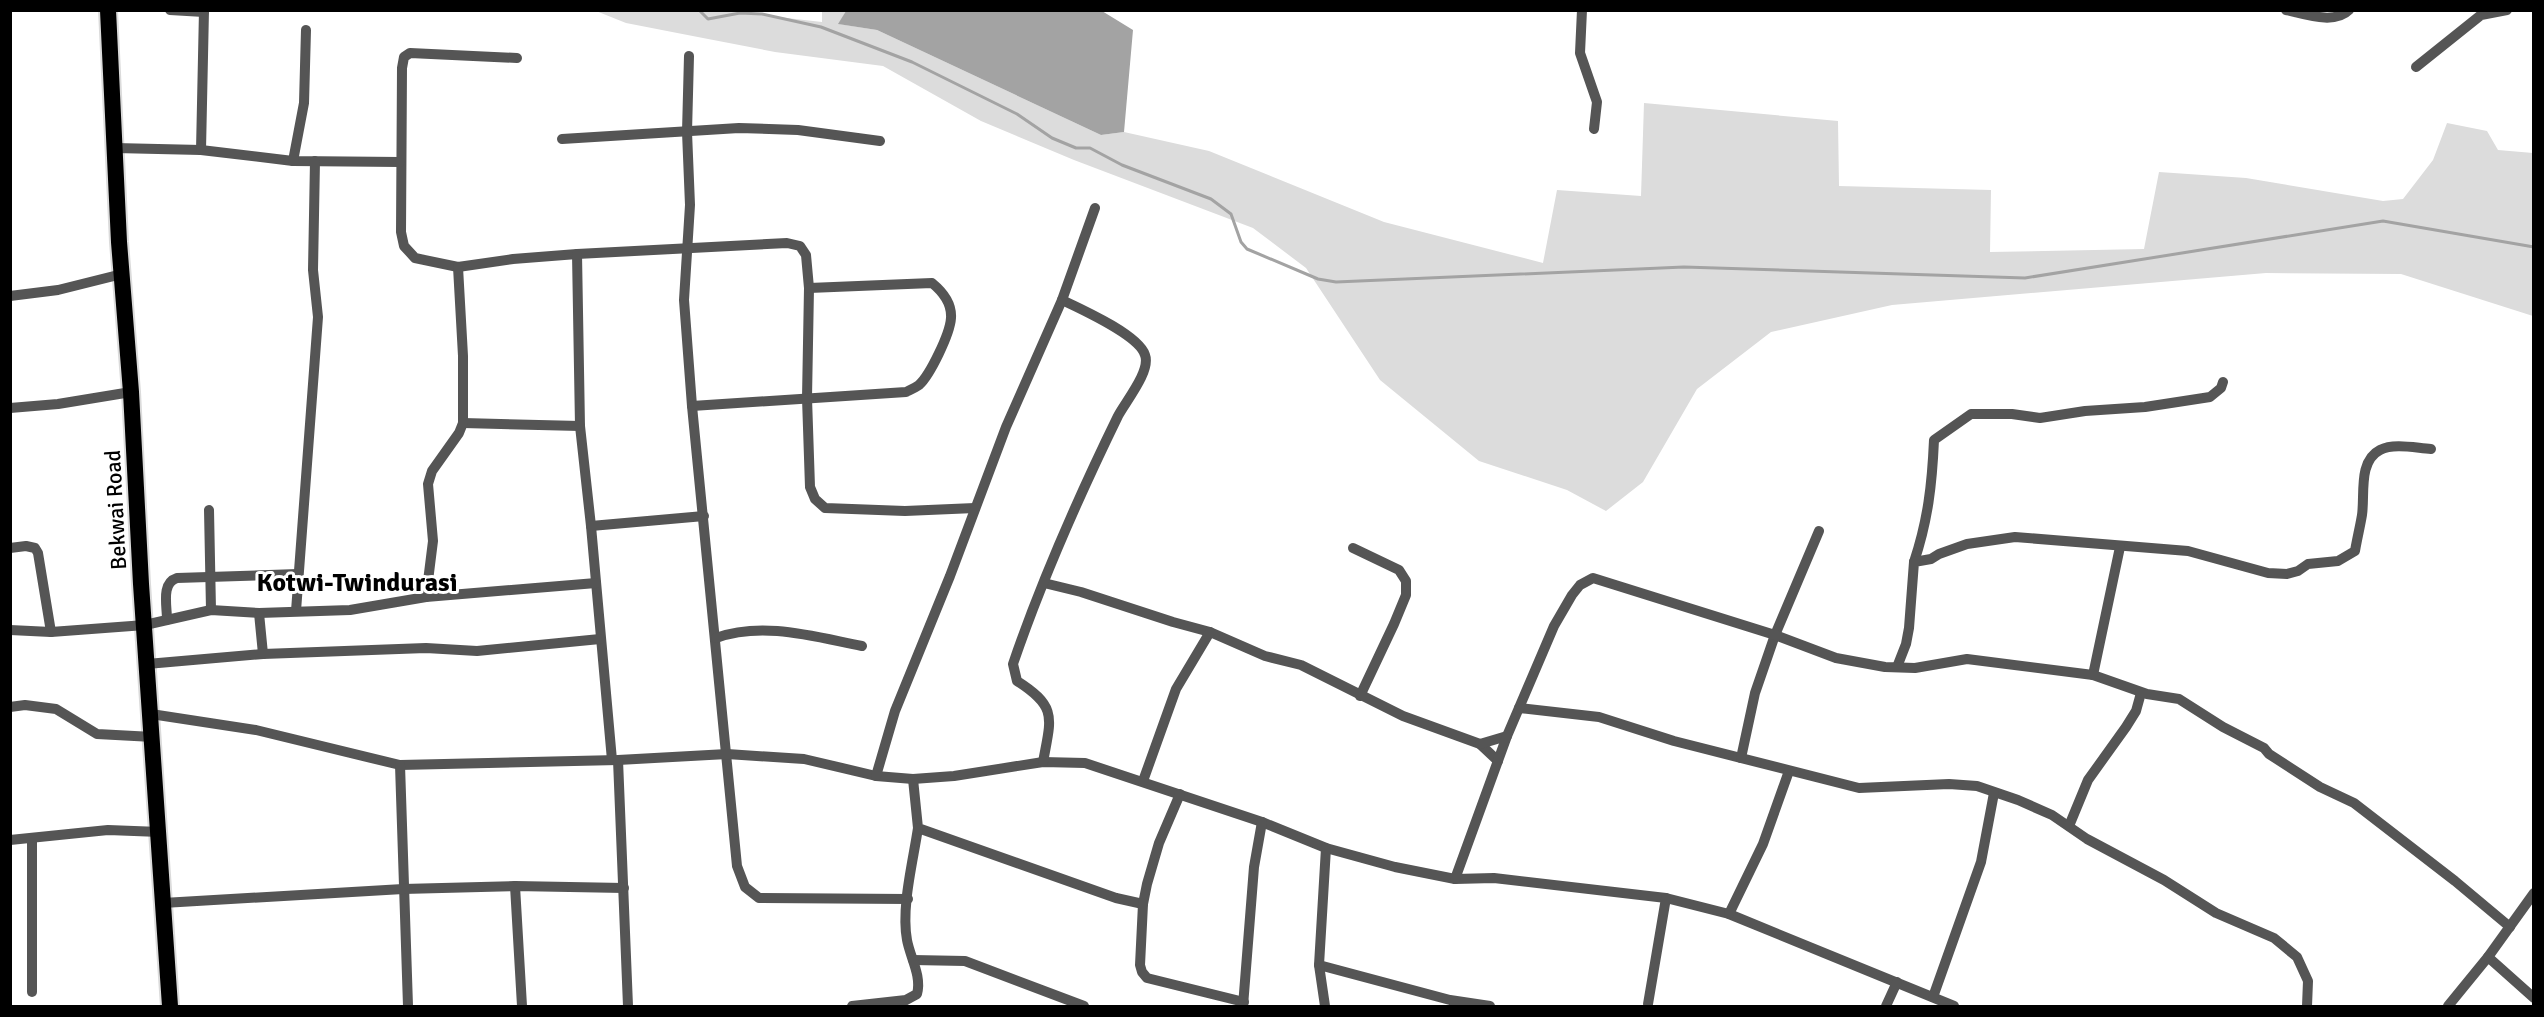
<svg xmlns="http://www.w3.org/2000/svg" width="2544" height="1017" font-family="Signika,sans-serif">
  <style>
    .green { fill: #dcdcdc }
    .water { fill: #a3a3a3 }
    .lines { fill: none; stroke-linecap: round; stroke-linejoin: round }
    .stream { stroke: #a3a3a3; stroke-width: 3 }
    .highway-casing { stroke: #dbdbdb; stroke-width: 20 }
    .minor { stroke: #555; stroke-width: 10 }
    .highway { stroke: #000; stroke-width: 16 }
    .labels { text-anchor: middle; stroke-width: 6; stroke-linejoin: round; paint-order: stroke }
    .street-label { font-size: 22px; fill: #000; stroke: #fff }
    .quarter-label { font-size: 26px; font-weight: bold; fill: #000; stroke: #fff }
  </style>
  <rect width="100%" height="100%" fill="#fff"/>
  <path class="green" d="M596,11h129l97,11v-11h24l-7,13 38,6 224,105 23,-3 85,19 175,71 159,41 14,-73 84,6 3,-93 194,18 1,65 152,4 -1,62 154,-3 15,-77 87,6 137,23 20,-2 30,-39 14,-37 40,8 11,19 35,3v163l-132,-42 -135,-1 -374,32 -121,27 -74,57 -54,93 -37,29 -39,-21 -88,-29 -99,-81 -74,-112 -53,-40 -179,-68 -93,-39 -98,-55 -108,-14 -72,-14 -77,-15z"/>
  <path class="water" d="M846,11h256l31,19 -9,102 -23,3 -224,-105 -39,-6z"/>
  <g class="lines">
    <path class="stream" d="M699,10l9,9 32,-6 22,1 59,13 91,35 105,52 35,24 24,10h14l32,17 89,34 20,15 10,28 6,7 71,30 18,3 348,-15 341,11 358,-57 151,26"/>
    <defs>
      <path id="highway" d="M108,10l11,232 12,150 10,192 29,422"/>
    </defs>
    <use href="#highway" class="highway-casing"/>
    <g class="minor">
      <path d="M170,10l34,2"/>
      <path d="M1582,10l-2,43 17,49 -3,27"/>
      <path d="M2286,10c19,4 48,15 63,0"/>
      <path d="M689,56l-2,76 3,73 -6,95 8,106 45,460 8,21 14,11 149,1"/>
      <path d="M517,58l-107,-5 -6,4 -2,11 -1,164 3,14 11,12 43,9 55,-8 64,-5 210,-11 13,3 6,9 3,33 -2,110 3,89 5,12 10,9 80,3 70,-3"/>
      <path d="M2416,67l65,-52 26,-5"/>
      <path d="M562,139l177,-11 59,2 82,11"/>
      <path d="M115,148l86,2 92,11 107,1"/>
      <path d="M201,150l3,-140"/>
      <path d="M293,161l11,-58 2,-73"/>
      <path d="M577,254l3,172 11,100 21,234"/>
      <path d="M10,296l48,-6 64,-16"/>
      <path d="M692,406l214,-14c4,-2 9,-4 13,-7 11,-10 31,-51 32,-67 1,-15 -8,-26 -19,-35l-123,5"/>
      <path d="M10,408l48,-4 73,-12"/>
      <path d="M463,423l117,3"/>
      <path d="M209,510l2,100"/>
      <path d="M591,526l113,-10"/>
      <path d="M10,548l16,-2 9,2 3,5 13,79"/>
      <path d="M1353,548l46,22 7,11v14l-12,29 -34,72"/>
      <path d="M1914,562c14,-42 18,-77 20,-122l37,-26h41l28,4 45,-7 60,-4 65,-10 11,-9 2,-6"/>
      <path d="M1044,583l37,9 92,30 37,10 55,24 36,9 102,51 77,28 18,17"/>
      <path d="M426,597l7,-56 -5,-57 4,-13 27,-38 4,-10v-67l-5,-89"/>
      <path d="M296,611l22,-294 -5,-47 2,-109"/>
      <path d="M259,613l4,41"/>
      <path d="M167,620c0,-15 -6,-37 10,-42l121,-4"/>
      <path d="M10,630l41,2 94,-7 66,-15 48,3 91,-3 76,-13 170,-14"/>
      <path d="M716,638c47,-17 99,-1 146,8"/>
      <path d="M147,664l116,-10 163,-6 51,3 123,-12"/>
      <path d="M1897,667l9,-23 3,-16 5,-66 17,-3 8,-5 28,-10 48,-7 173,14 80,22 19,1 11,-3 10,-7 30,-3 17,-10c2,-12 5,-24 7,-36 3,-20 -4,-54 18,-65 14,-7 35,-2 51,-1"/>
      <path d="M2093,675l27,-128"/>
      <path d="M10,707l15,-2 31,4 41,25 56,3"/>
      <path d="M1519,708l80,9 75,24 185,47 90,-4 28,2 41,14 34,15 35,24 77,41 52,33 58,25 23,19 11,24 -1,25"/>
      <path d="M151,714l105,16 144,35 218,-5 109,-6 77,5 72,17 37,3 41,-3 89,-14 42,1 177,59 64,26 69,19 60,12 39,-1 172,20 63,16 225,92"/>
      <path d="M1480,744l27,-8"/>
      <path d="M1741,758l14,-65 20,-58 44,-104"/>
      <path d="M618,760l10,246"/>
      <path d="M1043,762c8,-44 15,-55 -26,-81l-4,-17c29,-85 66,-168 105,-248 8,-15 33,-45 27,-61 -6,-20 -64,-46 -83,-55"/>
      <path d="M400,765l8,241"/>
      <path d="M876,776l19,-65 55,-135 56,-149 56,-127 33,-92"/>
      <path d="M913,779l5,49 198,70 27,6"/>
      <path d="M1143,781l33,-92 34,-57"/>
      <path d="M1180,794l-21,49 -12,41 -4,20 -3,61 2,7 5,6 97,24"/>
      <path d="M2069,826l19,-46 38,-53 10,-16 5,-18"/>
      <path d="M32,838v154"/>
      <path d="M10,840l98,-10 52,2"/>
      <path d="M1455,879l52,-143 47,-110 18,-31 8,-10 13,-7 182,57 61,23 49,9 30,1 52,-9 126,16 54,19 32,5 44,28 41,21 5,6 51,33 34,16 101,78 55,46"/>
      <path d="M515,886l7,120"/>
      <path d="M163,903l240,-14 112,-3 109,2"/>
      <path d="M1729,914l34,-70 26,-73"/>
      <path d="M2488,957l46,-64"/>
      <path d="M913,960l52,1 119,45"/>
      <path d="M1319,965l131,35 40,6"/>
      <path d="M1933,997l48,-135 13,-69"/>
      <path d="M1648,1004l18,-106"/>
      <path d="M852,1006l54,-6 11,-6c5,-18 -7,-37 -10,-54 -6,-33 6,-78 11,-112"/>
      <path d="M1243,1006l11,-139 8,-45"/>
      <path d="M1325,1006l-6,-41 7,-117"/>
      <path d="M1886,1006l11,-24"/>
      <path d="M2448,1006l40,-49 46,41"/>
    </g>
    <use href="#highway" class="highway"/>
  </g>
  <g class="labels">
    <g class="street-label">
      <text transform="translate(115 510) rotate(-93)" y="8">Bekwai Road</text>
    </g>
    <g class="quarter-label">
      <text x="357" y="591">Kotwi-Twindurasi</text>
    </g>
  </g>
  <rect width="2544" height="1017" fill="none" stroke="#000000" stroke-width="24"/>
</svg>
